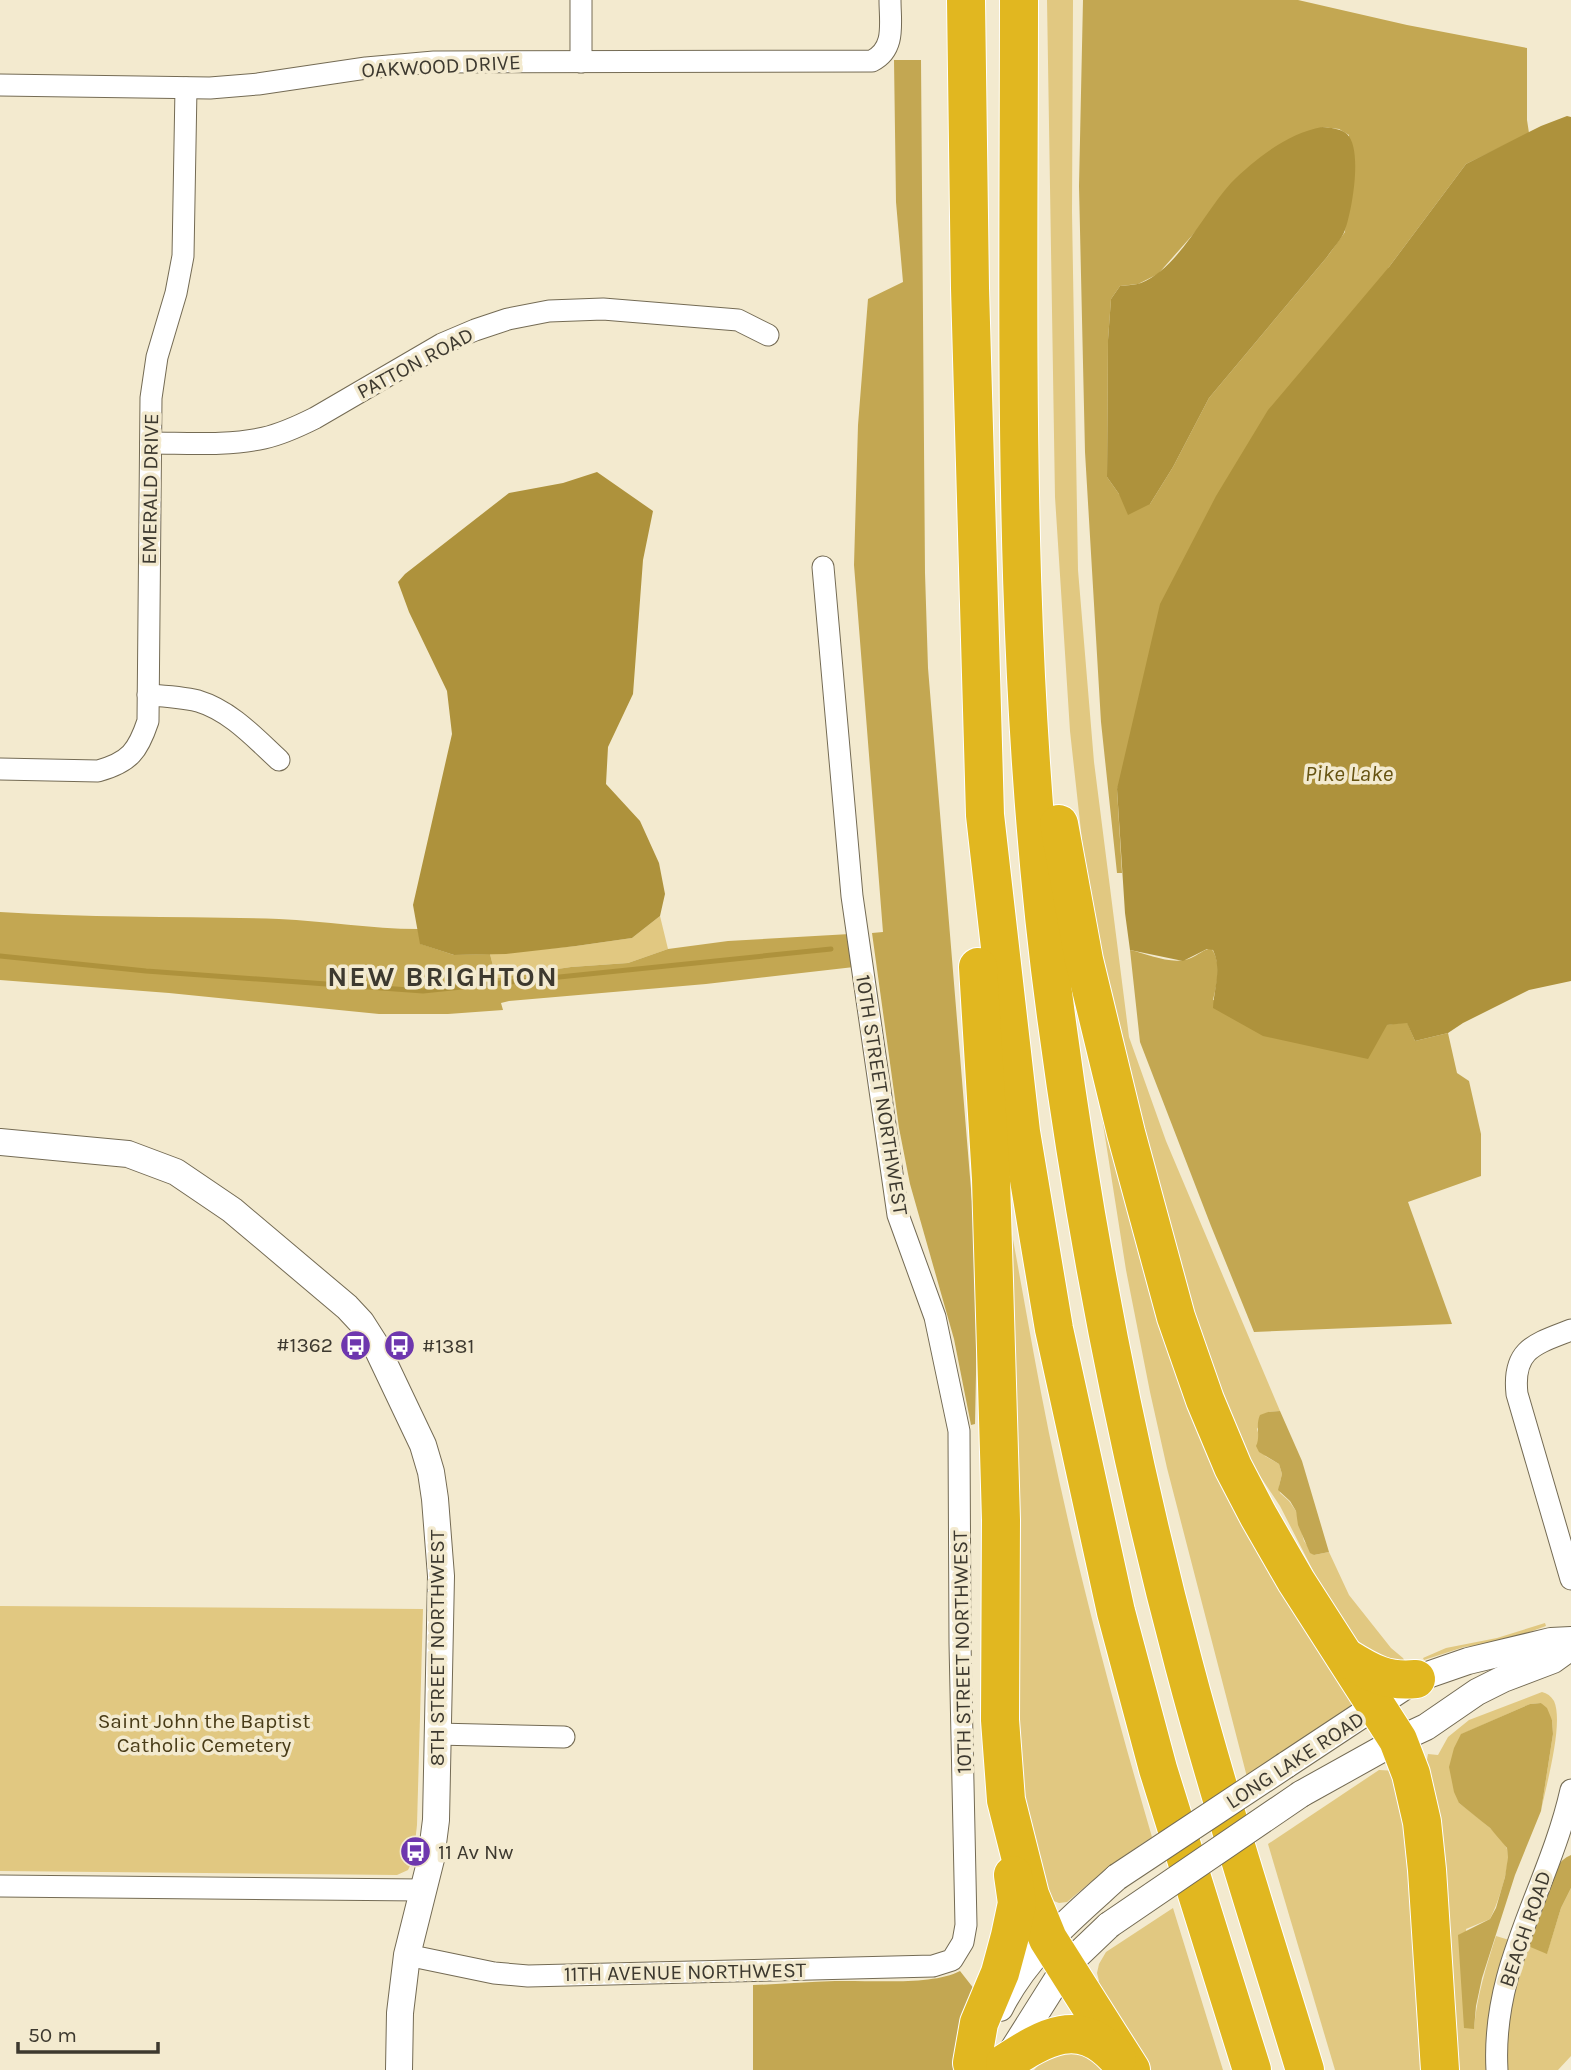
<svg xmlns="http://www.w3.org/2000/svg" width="1571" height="2070" font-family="Karla,sans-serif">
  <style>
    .green { fill: #e1c881 }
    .forest { fill: #c3a752; fill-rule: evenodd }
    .water { fill: #ae923c }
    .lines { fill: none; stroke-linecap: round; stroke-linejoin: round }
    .stream { stroke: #ae923c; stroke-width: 5 }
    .minor-casing { stroke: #746b54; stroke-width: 23 }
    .tertiary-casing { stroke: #746b54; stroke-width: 28 }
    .motorway-casing { stroke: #fff; stroke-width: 40 }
    .minor { stroke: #fff; stroke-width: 21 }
    .tertiary { stroke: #fff; stroke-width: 26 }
    .motorway { stroke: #e1b720; stroke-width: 38 }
    .tertiary-bridge-casing { stroke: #746b54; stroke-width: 28; stroke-linecap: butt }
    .tertiary-bridge { stroke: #fff; stroke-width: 26 }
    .labels { text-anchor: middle; stroke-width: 7; stroke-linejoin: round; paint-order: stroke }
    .street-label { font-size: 21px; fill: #3d392f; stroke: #f3eacf }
    .poi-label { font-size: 21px; fill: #3d392f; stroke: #f3eacf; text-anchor: start }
    .park-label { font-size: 21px; fill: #483b17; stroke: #f3eacf }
    .water-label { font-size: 23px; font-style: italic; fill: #665311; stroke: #f3eacf }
    .district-label { font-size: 28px; font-weight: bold; letter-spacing: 2px; fill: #3d392f; stroke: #f3eacf }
  </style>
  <rect width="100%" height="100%" fill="#f3eacf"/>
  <g class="green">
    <path d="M1047,0h26l-1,212 6,358 16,192 35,275 37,104 114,270 -12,1 -11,17 8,27 14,8 3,10 -3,12 1,7 9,8 7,10 8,30 10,14 15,-3 20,43 42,53 12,10 5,9 -43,-10 -43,-69 -42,-82 -42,-63 -54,-147 -96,-401 -18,-164 -15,-234z"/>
    <path d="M660,916l8,33 -40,14 -57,4 -75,11 -6,-24 86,-8 56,-8z"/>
    <path d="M1095,1073l53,184 204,442v7l-105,71 -80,-309 -17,-76 -24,-122z"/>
    <path d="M1008,1213c14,73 26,147 41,220 28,136 64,271 103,404l-41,28 -44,37 -8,1 -8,-3 -33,-124z"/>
    <path d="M0,1606l423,3 -6,216 -4,35 -5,10 -11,5 -397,-4z"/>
    <path d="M1545,1623l1,3 -47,17 -35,4 -40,13 -1,-2 23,-10 51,-10z"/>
    <path d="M1542,1692c5,1 9,4 12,9 10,22 -8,85 -13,110l12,-77 -1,-14 -11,-17 -11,1 -68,30 -3,69c13,10 43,32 48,46 5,14 -10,57 -17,70l-24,10 8,99c3,-32 12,-61 22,-92l40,12 11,5 14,-45 10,-20v168l-13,14h-103l-29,-305 2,-11 10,1 10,-18 21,-17z"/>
    <path d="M1379,1770l18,1 36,299h-98l-67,-226z"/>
    <path d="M1173,1908l50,162h-77l-50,-87 3,-2 -2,-8 2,-9 7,-12z"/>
    <path d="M1065,2047l52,23h-83l18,-19z"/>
  </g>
  <g class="forest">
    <path d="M1083,0h215l109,25 120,23v72l2,13 -63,31 -77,103 -272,522 5,84h-5l-16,-151 -16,-270 -6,-266zM1322,127l17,2 10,6 -4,97 -18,25 -118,141 -36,69 -23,37 -31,-10 -12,-17 1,-137 3,-41 9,-13 18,-2 20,-10 38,-43z"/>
    <path d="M894,60h27l4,513 3,95 50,606 -3,150 -4,1 -17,-86 -44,-155 -11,-56 -27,-195 11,-1 -29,-367 4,-140 10,-126 35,-17 -7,-80z"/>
    <path d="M0,912c93,6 186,4 279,7 46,2 92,10 139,10l3,15 33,11 36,-1 6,24 75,-11 57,-4 40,-14 60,-8 122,-7 4,33 -148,17 -197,17 -8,2 2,7 -55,4h-69l-210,-21 -169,-13z"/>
    <path d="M1211,948c11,14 6,36 2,52l173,25 21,-3 8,19 33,-8 9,40 12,8 12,53v42l-73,26 44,122 -198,8 -43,-106 -71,-184 -10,-92c18,4 43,16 61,8 7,-3 12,-8 20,-10z"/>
    <path d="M1280,1411l22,50 27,91 -15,3 -4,-2 -12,-28 -2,-14 -6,-10 -12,-11 4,-16 -3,-10 -20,-12 -3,-6c5,-10 -1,-20 4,-31l8,-3z"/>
    <path d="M1541,1703l6,5 5,12 1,14 -12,77 -26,64 -33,103 -6,28 -2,23 -10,-1 -6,-93 32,-16 6,-11 9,-31 3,-20 -1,-9 -17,-20 -31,-25 -5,-11 -5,-25 5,-19 7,-14 69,-30z"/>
    <path d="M1571,1855v33l-10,20 -14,46 -19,-8c7,-24 18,-82 43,-91z"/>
    <path d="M960,1971l22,28 -23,71h-206v-85c27,-1 55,-3 82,-4 34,-1 97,5 125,-10z"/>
  </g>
  <g class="water">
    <path d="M1567,116l4,1v864l-42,9 -66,33 -15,10 -33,8 -8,-18 -20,2 -19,34 -105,-23 -50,-28c1,-20 9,-39 0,-58l-6,-1 -24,12 -53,-11 -5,-37 -8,-124 43,-185 56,-108 52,-86 121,-143 77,-103 75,-38z"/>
    <path d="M1322,127c8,1 18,1 25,7 16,15 5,77 -2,96 -3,9 -12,18 -18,27l-118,141 -36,69 -23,37 -22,11 -9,-21 -12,-17 1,-137 3,-41 9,-13c7,-1 15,-1 21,-3 38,-15 63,-71 90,-100 24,-24 57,-50 91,-56z"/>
    <path d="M597,472l56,39 -10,49 -10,134 -25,53 -2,37 34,37 19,42 6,31 -5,22 -28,22 -56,8 -70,8 -52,1 -34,-11 -7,-39 39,-171 -5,-43 -38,-79 -11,-30 7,-8 104,-81 54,-10z"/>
  </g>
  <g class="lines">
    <path class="stream" d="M0,956l146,15 277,20 408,-42"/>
    <defs>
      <g id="minor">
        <path d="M581,0v62"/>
        <path d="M0,85l210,3 48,-4 108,-16 68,-6 438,-1c24,-12 18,-38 18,-61"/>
        <path d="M151,443c36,0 78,3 113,-5 18,-4 35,-12 51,-20l127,-74 33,-14 33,-11 41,-8 54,-2 135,11 30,15"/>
        <path d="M148,695c17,1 34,2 50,6 33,10 57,37 81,59"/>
        <path d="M0,769l98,2c32,-9 40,-20 50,-50l3,-323 6,-41 19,-64 7,-37 3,-168"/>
        <path d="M1571,1330c-36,14 -59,19 -54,64l54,185"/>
        <path d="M437,1734l127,3"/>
        <path d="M0,1886l422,4"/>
        <path d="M407,1955l87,18 34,3 405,-10 19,-6 11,-18 3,-17 -6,-282 -1,-212 -24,-114 -37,-102 -46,-319 -29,-329"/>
        <path d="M1497,2070c-6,-104 52,-182 74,-280"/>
      </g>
      <g id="tertiary">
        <path d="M0,1142l128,12 48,18 56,38 115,97 14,15 14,22 48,101 8,27 4,27 6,77 -5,244 -5,39 -24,96 -7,58 -1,57"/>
        <path d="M1286,1765l130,-86 52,-18 83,-20 20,-1"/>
        <path d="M1301,1794l97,-54 28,-13 51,-35 26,-13 50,-19 18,-13"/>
        <path d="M1000,2008c27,-54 73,-91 117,-131"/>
        <path d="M1007,2059l58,-92 44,-42"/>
      </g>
      <g id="motorway">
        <path d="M966,0l4,288 15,527 36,317 33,197 62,283 42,157 94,301"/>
        <path d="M1019,0c0,341 -9,684 38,1023 29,216 71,432 127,642 36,136 80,270 121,405"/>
        <path d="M1059,824l25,136 42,173 50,184 29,83 28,67 25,48 38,66 102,159 13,34 11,48 5,48 13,200"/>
        <path d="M978,967l13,212 10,341 -1,200 6,80 24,95 18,44 83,131"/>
        <path d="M1347,1658c24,15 40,24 69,21"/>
        <path d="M972,2063l7,-40 21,-50 10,-37 7,-33 -4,-28"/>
        <path d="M1005,2063c40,-26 74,-47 112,-5"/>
      </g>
    </defs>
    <use href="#minor" class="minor-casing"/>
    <use href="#tertiary" class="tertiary-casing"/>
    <use href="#motorway" class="motorway-casing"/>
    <use href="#minor" class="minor"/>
    <use href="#tertiary" class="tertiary"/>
    <use href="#motorway" class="motorway"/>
    <defs>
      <g id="tertiary-bridge">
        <path d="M1117,1877l169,-112"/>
        <path d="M1109,1925l192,-131"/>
      </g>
    </defs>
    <use href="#tertiary-bridge" class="tertiary-bridge-casing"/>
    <use href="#tertiary-bridge" class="tertiary-bridge"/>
  </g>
  <defs>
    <symbol id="bus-disc" viewBox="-11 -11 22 22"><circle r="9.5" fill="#6e37ae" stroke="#f3eacf"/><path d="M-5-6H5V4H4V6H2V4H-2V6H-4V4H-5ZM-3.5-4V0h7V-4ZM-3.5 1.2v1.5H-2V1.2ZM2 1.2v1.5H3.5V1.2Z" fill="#fff"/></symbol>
  </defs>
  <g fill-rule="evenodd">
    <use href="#bus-disc" x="338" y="1328" width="35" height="35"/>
    <use href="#bus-disc" x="382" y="1328" width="35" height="35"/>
    <use href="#bus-disc" x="398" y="1834" width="35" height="35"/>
  </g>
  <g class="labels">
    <g class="street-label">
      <text transform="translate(441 66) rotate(-3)" y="7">OAKWOOD DRIVE</text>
      <text transform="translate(415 363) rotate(-28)" y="7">PATTON ROAD</text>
      <text transform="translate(150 489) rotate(-89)" y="7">EMERALD DRIVE</text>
      <text transform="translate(882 1095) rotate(81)" y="7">10TH STREET NORTHWEST</text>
      <text transform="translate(437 1648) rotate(-90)" y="7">8TH STREET NORTHWEST</text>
      <text transform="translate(962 1652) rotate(-91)" y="7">10TH STREET NORTHWEST</text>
      <text transform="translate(1295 1760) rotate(-33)" y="7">LONG LAKE ROAD</text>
      <text transform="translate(1525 1929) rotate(-71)" y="7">BEACH ROAD</text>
      <text transform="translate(685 1972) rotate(-1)" y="7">11TH AVENUE NORTHWEST</text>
    </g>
    <g class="poi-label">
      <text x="333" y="1352" text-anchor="end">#1362</text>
      <text x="422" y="1353">#1381</text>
      <text x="438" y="1859">11 Av Nw</text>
    </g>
    <g class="park-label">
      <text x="204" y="1728">Saint John the Baptist<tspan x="204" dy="24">Catholic Cemetery</tspan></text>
    </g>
    <g class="water-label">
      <text x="1349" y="781">Pike Lake</text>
    </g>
    <g class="district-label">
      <text x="443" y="986">NEW BRIGHTON</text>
    </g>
  </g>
  <path d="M18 2042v10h140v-10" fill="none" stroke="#3d392f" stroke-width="3.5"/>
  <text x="28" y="2042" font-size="21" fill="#3d392f" stroke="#f3eacf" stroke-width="5" paint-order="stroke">50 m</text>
</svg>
